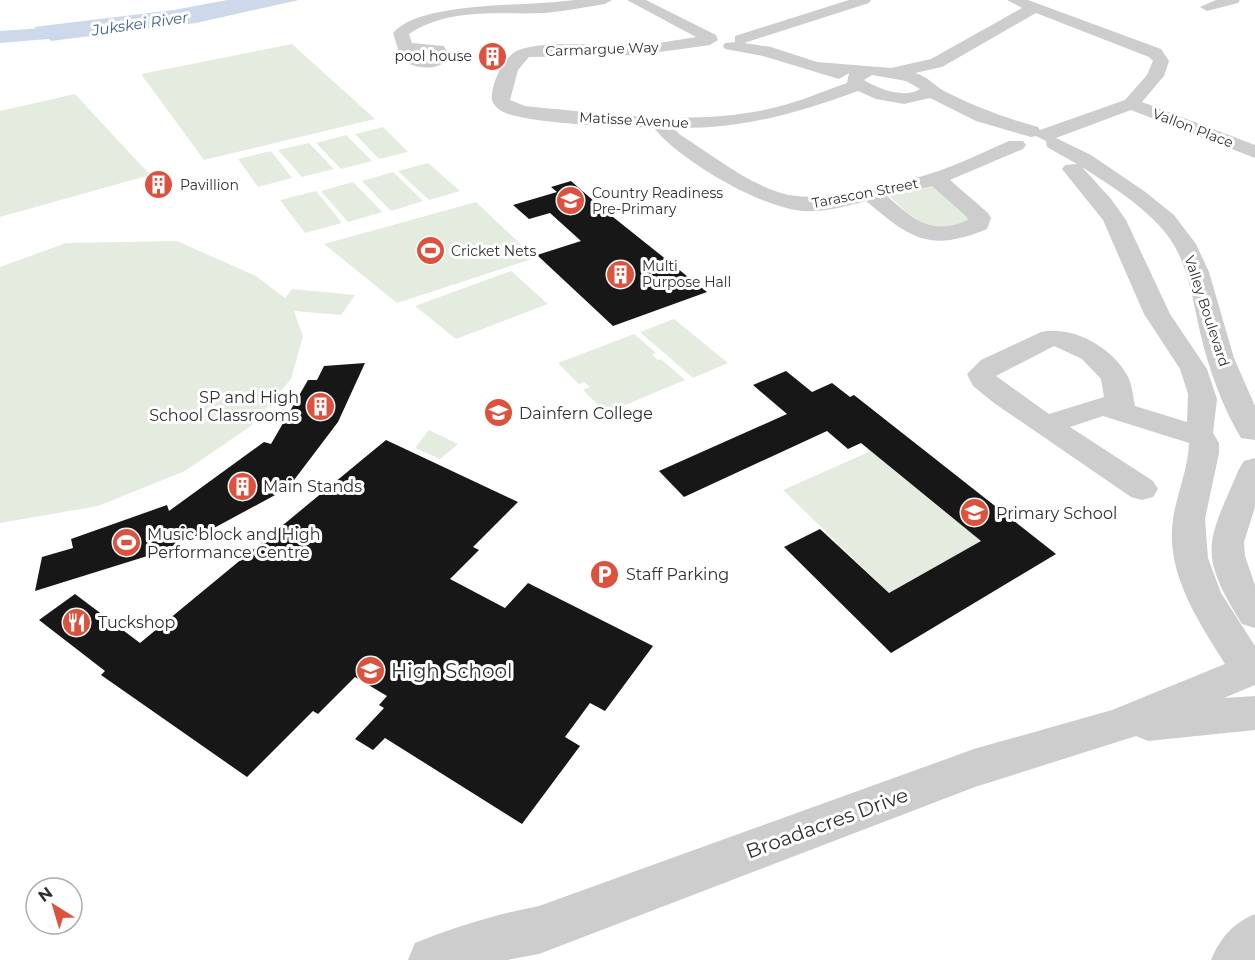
<svg xmlns="http://www.w3.org/2000/svg" width="1255" height="960" font-family="Montserrat,sans-serif">
  <style>
    .green { fill: #e4ecdf }
    .water { fill: #cdd9eb }
    .lines { fill: none; stroke-linecap: round; stroke-linejoin: round }
    .river { fill: #cdd9eb; fill-rule: evenodd }
    .building { fill: #171717 }
    .minor { fill: #cdcdcd; fill-rule: evenodd }
    .labels { text-anchor: middle; stroke-width: 6; stroke-linejoin: round; paint-order: stroke }
    .far-street-label { font-size: 14px; fill: #303030; stroke: #fff }
    .far-poi-label { font-size: 14px; fill: #303030; stroke: #fff; text-anchor: start }
    .far-water-label { font-size: 15px; font-style: italic; fill: #43618e; stroke: #fff }
    .poi-label { font-size: 16px; fill: #303030; stroke: #fff; text-anchor: start }
    .near-poi-label { font-size: 20px; fill: #303030; stroke: #fff; text-anchor: start }
    .near-street-label { font-size: 20px; fill: #303030; stroke: #fff }
  </style>
  <rect width="100%" height="100%" fill="#fff"/>
  <g class="green">
    <path d="M292,44l83,75 -171,41 -63,-86z"/>
    <path d="M75,94l75,81 -150,42v-106z"/>
    <path d="M383,127l25,25 -29,7 -24,-25z"/>
    <path d="M346,135l26,26 -31,8 -25,-26z"/>
    <path d="M309,143l25,26 -32,8 -24,-27z"/>
    <path d="M271,151l21,27 -34,9 -20,-28z"/>
    <path d="M428,163l32,28 -31,9 -31,-29z"/>
    <path d="M393,172l30,29 -32,10 -29,-30z"/>
    <path d="M353,182l4,4 25,26 -34,10 -27,-31z"/>
    <path d="M937,184l41,40 -45,6 -27,-18 -19,-18z"/>
    <path d="M316,191l26,32 -37,10 -25,-33z"/>
    <path d="M476,202l59,56 -138,45 -73,-59z"/>
    <path d="M177,241l79,35 29,22 7,-9 63,6 -14,20 -47,-4 9,25 -12,43 -40,47 -66,45 -87,35 -98,17v-256l66,-24z"/>
    <path d="M511,271l37,33 -92,35 -41,-33z"/>
    <path d="M674,319l54,44 -35,15 -53,-46z"/>
    <path d="M634,334l22,19 -4,2 6,5 3,-1 24,21 -79,33 -23,-23 7,-3 -6,-5 -5,2 -21,-21z"/>
    <path d="M429,430l29,14 -18,15 -25,-11z"/>
    <path d="M871,451l110,90 -92,52 -106,-103z"/>
  </g>
  <path class="water" d="M227,0h72l-103,23 -145,18 -17,-14 140,-17z"/>
  <g class="lines">
    <path class="river" d="M101,24l7,2 4,4 -4,4 -108,9v-12z"/>
  </g>
  <g class="building">
    <path d="M571,181l32,28 104,83 -94,34 -76,-71 44,-14 -31,-28 -21,6 -16,-14 44,-13 -6,-5z"/>
    <path d="M365,363l-27,59 -50,66 -74,40 -57,25 -122,38 7,-34 31,-9 -2,-9 96,-34 2,6 95,-69 7,2 37,-64h9l7,-14z"/>
    <path d="M786,371l26,21 20,-9 18,14 4,-2 202,159 -165,99 -107,-106 36,-18 69,64 92,-52 -120,-98 -13,6 -21,-18 -143,66 -25,-26 128,-57 -34,-29z"/>
    <path d="M386,440l132,62 -45,45 6,3 -29,29 55,29 23,-25 125,63 -48,65 -15,-8 -25,34 15,9 -58,78 -137,-86 -12,12 -18,-11 29,-31 -5,-3 8,-9 -32,-19 -37,37 -5,-3 -66,66 -146,-102 4,-4 -66,-51 36,-26 65,49z"/>
  </g>
  <g class="lines">
    <g class="minor">
      <path d="M574,0h38l-7,4c-20,3 -40,7 -60,9 -47,2 -95,-6 -136,21l3,9 32,3 6,11c-12,17 -44,12 -55,-4l3,-4 -5,-16c29,-33 136,-26 181,-33zM421,52l11,1 1,2 -11,2 -9,-4z"/>
      <path d="M627,0h19l70,35 2,5 -8,5 -72,10 -109,2 -11,13 -8,30 15,6c82,8 171,21 252,1 24,-6 47,-16 70,-24l2,-10 -10,6 -76,-23 -38,-7 -2,-3 2,-3 10,-1v-6l114,-36h22l-2,3 -125,40 27,4 46,15 74,6 40,-9 91,-51 -15,-8h21l133,49 8,12 -5,15 -22,26 113,43v13l-124,-48 -75,28 35,17 53,36 30,24 22,29 13,28 25,86 21,48v34l-14,-2c-18,-30 -32,-68 -40,-102 -8,-33 -12,-72 -33,-100 -22,-29 -57,-50 -86,-69l29,32 15,21 44,94 37,55 10,30 -4,34 6,10v10l-14,66 3,39 13,35 34,53v39l-31,13 31,-2v34l-107,11 -12,-5 -161,51 -436,167 -32,6h-99l7,-17c39,-16 82,-29 124,-37l435,-157 138,-39 113,-46c-27,-43 -60,-92 -52,-145 4,-26 15,-49 16,-76l-86,-27 -33,11 83,54 5,8 -5,8 -11,3 -11,-3 -137,-94 -21,-17 -6,-12 14,-14 60,-28c31,-7 71,15 86,43 5,8 6,21 8,31l52,16 1,-28 -8,-25 -36,-55 -41,-94 -41,-51 3,-4 12,-1 -30,-17 -1,-6 -10,-5 -5,1 -55,-16 -46,-23 -26,6 -28,-5 -18,-8c-63,23 -116,38 -184,37l5,6c32,20 66,48 102,59 36,12 112,-8 148,-19 27,-8 54,-22 80,-33h14l3,4 -3,4 -73,31 38,33 3,5 -4,11c-58,24 -77,9 -121,-28 -19,5 -43,12 -63,10 -42,-3 -124,-51 -149,-83 -28,-1 -135,-4 -154,-18 -3,-2 -7,-6 -8,-10 -2,-15 12,-45 27,-50 31,-11 84,-3 118,-5 20,-1 39,-5 59,-8zM1036,13l113,44 4,4 -6,14 -22,25 -85,30 -2,-3c-33,-9 -62,-20 -92,-35 -12,-6 -18,-16 -31,-19l27,-6zM872,75l34,6 14,8c-16,10 -41,0 -56,-9zM932,186l35,31 1,3c-37,16 -54,0 -81,-24zM1054,346l28,13 19,20 3,18 -55,17 -53,-38z"/>
      <path d="M1216,0h24l-2,3 -31,8 -7,-4z"/>
      <path d="M1255,458v49l-11,35 1,14 10,29v43l-13,-4c-45,-73 -35,-80 -3,-155l5,-8z"/>
      <path d="M1255,914v46h-44c9,-22 22,-37 44,-46z"/>
    </g>
  </g>
  <defs>
    <symbol id="building-disc" viewBox="-11 -11 22 22"><circle r="9.5" fill="#db533f" stroke="#fff"/><path d="M-4-6H4V6H1V3H-1V6H-4ZM-2.5-4.3h1.7v1.8h-1.7ZM.8-4.3h1.7v1.8H.8ZM-2.5-1h1.7V.8h-1.7ZM.8-1h1.7V.8H.8Z" fill="#fff"/></symbol>
    <symbol id="school-disc" viewBox="-11 -11 22 22"><circle r="9.5" fill="#db533f" stroke="#fff"/><path d="M0-5L7-2L0 1L-7-2ZM-4 1L0 2.5L4 1V4Q0 6-4 4Z" fill="#fff"/></symbol>
    <symbol id="stadium-disc" viewBox="-11 -11 22 22"><circle r="9.5" fill="#db533f" stroke="#fff"/><path d="M0-5a6.5 5 0 1 0 0 10a6.5 5 0 1 0 0-10ZM-3.5-1.8h7v3.6h-7Z" fill="#fff"/></symbol>
    <symbol id="parking-disc" viewBox="-11 -11 22 22"><circle r="9.5" fill="#db533f" stroke="#fff"/><path d="M-3.5-5.5H1a3.5 3.5 0 0 1 0 7H-1V5.5H-3.5ZM-1-3.4V-.6H.8a1.4 1.4 0 0 0 0-2.8Z" fill="#fff"/></symbol>
    <symbol id="restaurant-disc" viewBox="-11 -11 22 22"><circle r="9.5" fill="#db533f" stroke="#fff"/><path d="M-5-6h1v4h1v-4h1v4h1v-4h1v5L-1.5 .5V6h-2V.5L-5-1ZM5-6V6H3V1.5H1.5Q1.5-4 5-6Z" fill="#fff"/></symbol>
  </defs>
  <g fill-rule="evenodd">
    <use href="#building-disc" x="476" y="40" width="33" height="33"/>
    <use href="#building-disc" x="142" y="168" width="33" height="33"/>
    <use href="#school-disc" x="554" y="184" width="33" height="33"/>
    <use href="#stadium-disc" x="414" y="234" width="33" height="33"/>
    <use href="#building-disc" x="604" y="258" width="33" height="33"/>
    <use href="#building-disc" x="304" y="390" width="33" height="33"/>
    <use href="#school-disc" x="482" y="396" width="33" height="33"/>
    <use href="#building-disc" x="226" y="470" width="33" height="33"/>
    <use href="#school-disc" x="958" y="496" width="33" height="33"/>
    <use href="#stadium-disc" x="110" y="526" width="33" height="33"/>
    <use href="#parking-disc" x="588" y="558" width="33" height="33"/>
    <use href="#restaurant-disc" x="60" y="606" width="33" height="33"/>
    <use href="#school-disc" x="354" y="654" width="33" height="33"/>
  </g>
  <g class="labels">
    <g class="far-street-label">
      <text transform="translate(602 49) rotate(-2)" y="5">Carmargue Way</text>
      <text transform="translate(634 120) rotate(3)" y="5">Matisse Avenue</text>
      <text transform="translate(1193 128) rotate(21)" y="5">Vallon Place</text>
      <text transform="translate(865 193) rotate(-11)" y="5">Tarascon Street</text>
      <text transform="translate(1207 311) rotate(72)" y="5">Valley Boulevard</text>
    </g>
    <g class="far-poi-label">
      <text x="472" y="61" text-anchor="end">pool house</text>
      <text x="180" y="190">Pavillion</text>
      <text x="592" y="198">Country Readiness<tspan x="592" dy="16">Pre-Primary</tspan></text>
      <text x="451" y="256">Cricket Nets</text>
      <text x="642" y="271">Multi<tspan x="642" dy="16">Purpose Hall</tspan></text>
    </g>
    <g class="far-water-label">
      <text transform="translate(140 24) rotate(-8)" y="5">Jukskei River</text>
    </g>
    <g class="poi-label">
      <text x="299" y="403" text-anchor="end">SP and High<tspan x="299" dy="18">School Classrooms</tspan></text>
      <text x="519" y="419">Dainfern College</text>
      <text x="263" y="492">Main Stands</text>
      <text x="996" y="519">Primary School</text>
      <text x="147" y="540">Music block and High<tspan x="147" dy="18">Performance Centre</tspan></text>
      <text x="626" y="580">Staff Parking</text>
      <text x="98" y="628">Tuckshop</text>
    </g>
    <g class="near-poi-label">
      <text x="391" y="678">High School</text>
    </g>
    <g class="near-street-label">
      <text transform="translate(827 823) rotate(-20)" y="7">Broadacres Drive</text>
    </g>
  </g>
  <g transform="translate(54 906) rotate(323)"><circle r="28" fill="#ffffff" stroke="#acacac" stroke-width="1.5"/>
  <path d="M0-4.5L10 22L0 15L-10 22Z" fill="#db533f"/>
  <text y="-9" font-size="16" font-weight="bold" text-anchor="middle" fill="#303030">N</text>
  </g>
</svg>
